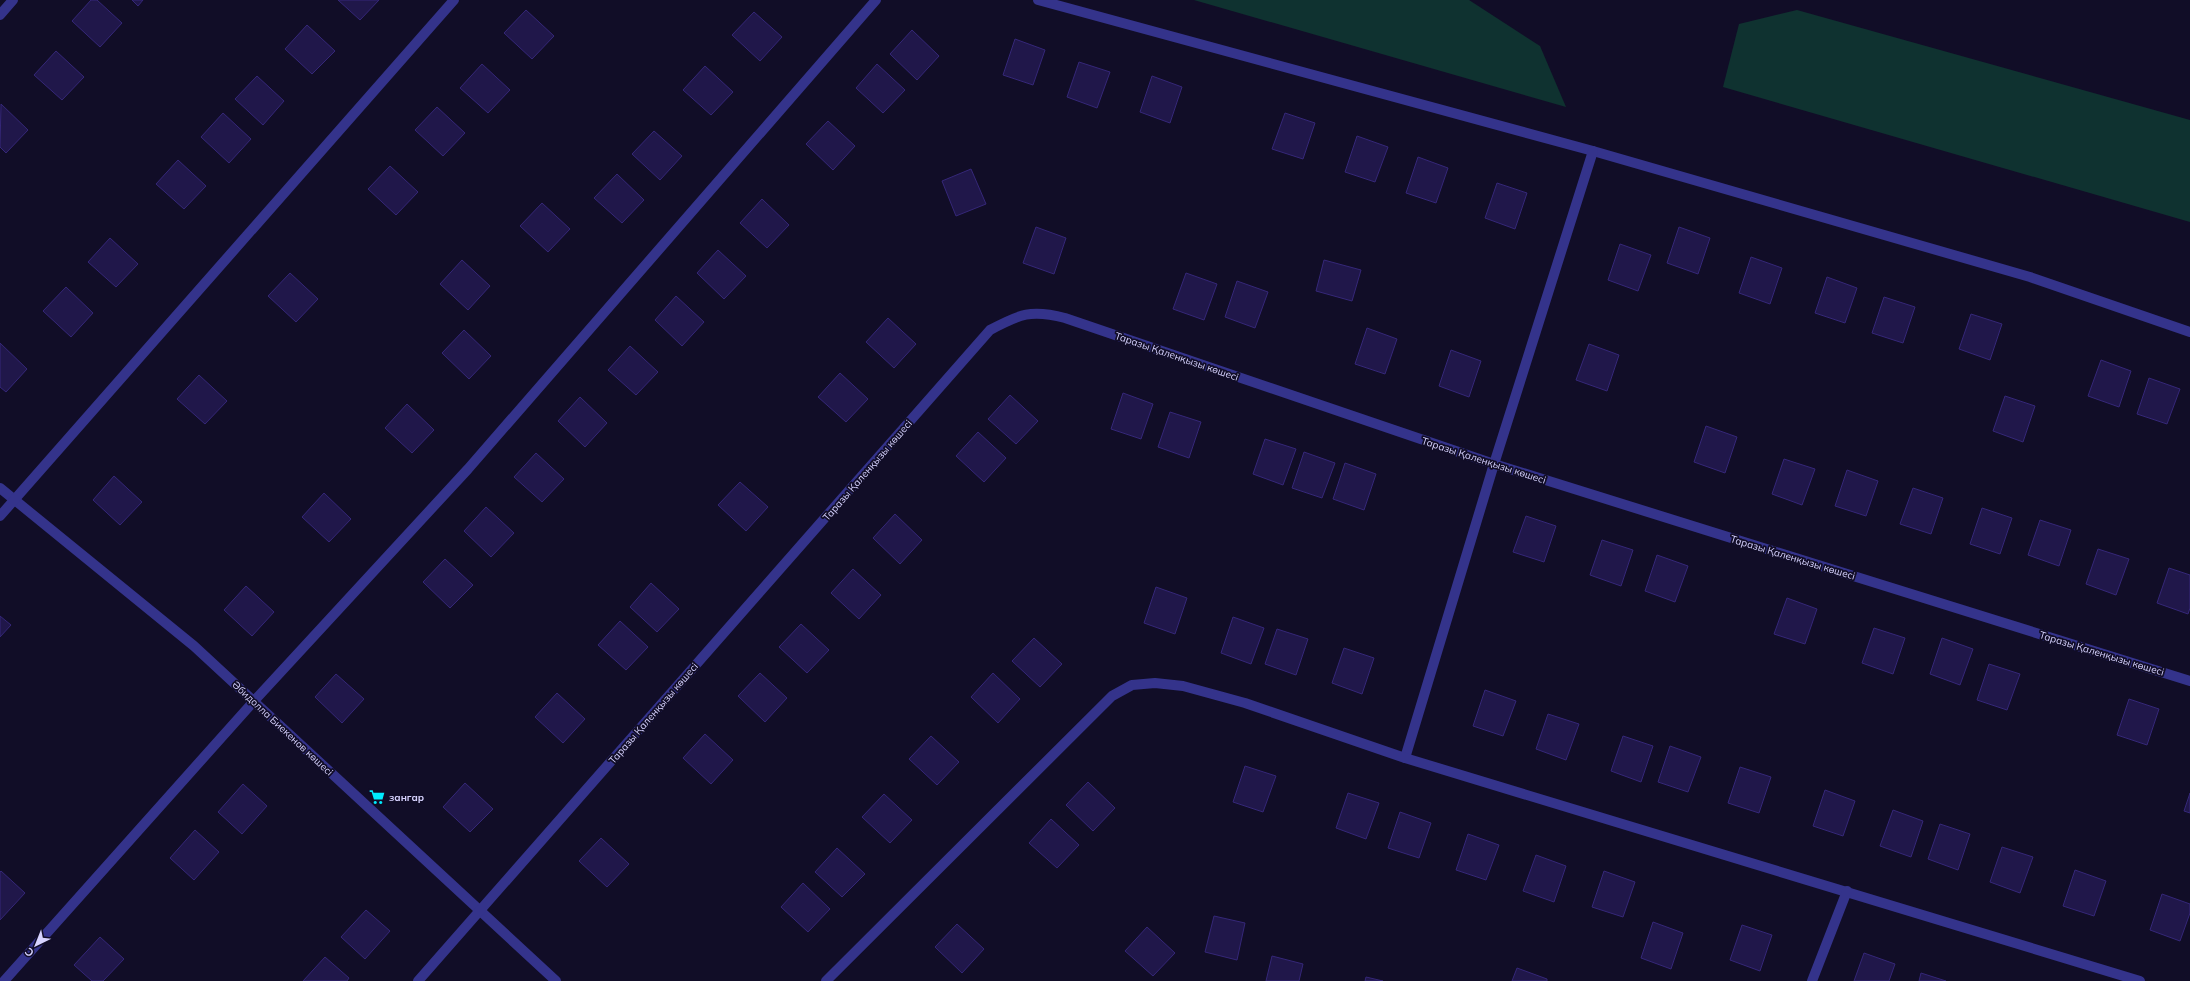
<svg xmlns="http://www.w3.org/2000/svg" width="2190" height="981" font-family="Mulish,sans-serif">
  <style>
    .green { fill: #0f3230 }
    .building { fill: #20174a; stroke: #352778 }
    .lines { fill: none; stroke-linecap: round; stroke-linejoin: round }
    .street { stroke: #34338b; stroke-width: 10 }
    .labels { text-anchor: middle; stroke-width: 3.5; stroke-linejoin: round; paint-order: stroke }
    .street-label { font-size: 10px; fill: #d7d3ff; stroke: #110d27 }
    .poi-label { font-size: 10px; font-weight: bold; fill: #d7d3ff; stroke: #110d27; text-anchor: start }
  </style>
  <rect width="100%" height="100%" fill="#110d27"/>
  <g class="green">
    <path d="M1194,0h275l71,46 26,61z"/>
    <path d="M1797,10l393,110v102l-467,-135 16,-63z"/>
  </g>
  <g class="building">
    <path d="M91,0h6l25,23 -22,24 -28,-26z"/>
    <path d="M132,0h11l-5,6z"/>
    <path d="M338,0h41l-19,20z"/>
    <path d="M526,10l28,26 -22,23 -28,-26z"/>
    <path d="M754,12l28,25 -22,24 -28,-26z"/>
    <path d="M307,25l28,26 -23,23 -27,-25z"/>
    <path d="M912,30l27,26 -22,24 -27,-26z"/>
    <path d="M1015,39l30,11 -12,35 -30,-10z"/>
    <path d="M56,51l28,26 -22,23 -28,-25z"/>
    <path d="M1079,62l31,10 -13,36 -30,-11z"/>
    <path d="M482,64l28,26 -22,23 -28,-25z"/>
    <path d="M877,64l28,26 -22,23 -27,-25z"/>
    <path d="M705,66l28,26 -22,23 -28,-25z"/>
    <path d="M257,76l27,25 -21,24 -28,-26z"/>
    <path d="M1152,76l30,11 -12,36 -30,-11z"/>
    <path d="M1,104l27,26 -22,23 -6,-6z"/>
    <path d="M437,107l28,26 -22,23 -28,-26z"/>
    <path d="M223,113l28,26 -22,24 -28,-26z"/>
    <path d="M1285,113l30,10 -12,36 -31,-10z"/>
    <path d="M828,121l27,25 -22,24 -27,-26z"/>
    <path d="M654,131l28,25 -22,24 -28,-26z"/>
    <path d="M1357,136l31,11 -13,35 -30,-10z"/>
    <path d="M1418,157l30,11 -12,35 -30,-10z"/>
    <path d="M178,160l28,26 -22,23 -28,-25z"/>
    <path d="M390,166l28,26 -22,23 -28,-26z"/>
    <path d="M971,169l15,35 -30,12 -14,-35z"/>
    <path d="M617,174l27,26 -22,23 -28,-25z"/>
    <path d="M1497,183l30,10 -12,36 -30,-11z"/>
    <path d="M762,199l27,26 -22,23 -27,-25z"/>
    <path d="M542,203l28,26 -22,23 -28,-26z"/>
    <path d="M1036,227l30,11 -12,36 -31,-11z"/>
    <path d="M1679,227l31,11 -12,36 -31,-11z"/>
    <path d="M110,238l28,26 -22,23 -28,-25z"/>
    <path d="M1620,244l31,11 -13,36 -30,-11z"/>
    <path d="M718,250l28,26 -22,23 -27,-26z"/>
    <path d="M1751,257l31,11 -12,36 -31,-11z"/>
    <path d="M462,260l28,26 -22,24 -28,-26z"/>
    <path d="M1324,260l37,10 -9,31 -36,-10z"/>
    <path d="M290,273l28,26 -22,23 -28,-26z"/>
    <path d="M1186,273l31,11 -13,36 -31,-11z"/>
    <path d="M1827,277l30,11 -12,35 -30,-10z"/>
    <path d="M1237,281l31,11 -13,36 -30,-11z"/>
    <path d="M66,287l27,26 -22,24 -28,-26z"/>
    <path d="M676,296l28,26 -22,24 -27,-26z"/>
    <path d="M1884,297l31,10 -12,36 -31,-10z"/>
    <path d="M1971,314l31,10 -12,36 -31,-11z"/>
    <path d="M888,318l28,26 -22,24 -28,-26z"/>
    <path d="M1367,328l30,11 -12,35 -30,-10z"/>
    <path d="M464,330l27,26 -22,23 -27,-26z"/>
    <path d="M0,343l27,26 -21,23 -6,-5z"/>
    <path d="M1589,344l30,11 -12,36 -31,-11z"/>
    <path d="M630,346l28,26 -22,23 -28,-25z"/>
    <path d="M1451,350l30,11 -12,36 -30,-11z"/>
    <path d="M2101,360l30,11 -12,36 -31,-11z"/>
    <path d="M840,373l28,26 -22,23 -28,-25z"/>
    <path d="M199,375l28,26 -22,23 -28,-25z"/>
    <path d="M2149,378l31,11 -13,35 -30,-10z"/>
    <path d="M1123,393l30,11 -12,35 -30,-10z"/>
    <path d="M1010,395l28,26 -22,23 -28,-25z"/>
    <path d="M2005,396l30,10 -12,36 -30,-11z"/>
    <path d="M580,397l27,26 -22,24 -27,-26z"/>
    <path d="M407,404l27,26 -22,23 -27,-25z"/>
    <path d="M1170,412l31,10 -12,36 -31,-11z"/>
    <path d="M1706,426l31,11 -12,36 -31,-11z"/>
    <path d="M978,432l28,26 -22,24 -28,-26z"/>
    <path d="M1265,439l31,10 -13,36 -30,-11z"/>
    <path d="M1304,452l31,11 -13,35 -30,-10z"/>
    <path d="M536,453l28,26 -22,23 -28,-25z"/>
    <path d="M1784,459l31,10 -13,36 -30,-11z"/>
    <path d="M1345,463l31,11 -12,36 -31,-11z"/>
    <path d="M1847,470l31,11 -12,35 -31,-10z"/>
    <path d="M114,476l28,26 -22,23 -27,-25z"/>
    <path d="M740,482l28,25 -22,24 -28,-26z"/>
    <path d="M1913,488l30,10 -12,36 -31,-10z"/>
    <path d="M324,493l27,26 -22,23 -27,-25z"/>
    <path d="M486,507l28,26 -23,24 -27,-26z"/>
    <path d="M1982,508l30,10 -12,36 -30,-10z"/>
    <path d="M895,514l27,26 -22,24 -27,-26z"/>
    <path d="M1526,516l30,10 -12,36 -31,-10z"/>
    <path d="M2040,520l31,10 -12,36 -31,-11z"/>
    <path d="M1602,540l31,10 -12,36 -31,-11z"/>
    <path d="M2098,549l31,10 -13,36 -30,-11z"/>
    <path d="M1657,555l31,11 -13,36 -30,-11z"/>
    <path d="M445,559l28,26 -23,23 -27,-26z"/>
    <path d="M2169,568l21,7v33l-2,6 -31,-11z"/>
    <path d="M853,569l28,26 -22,24 -28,-26z"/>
    <path d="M651,583l28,26 -22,23 -27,-25z"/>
    <path d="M246,586l28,26 -22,24 -28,-26z"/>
    <path d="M1156,587l31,11 -12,36 -31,-11z"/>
    <path d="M1787,598l30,11 -12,35 -31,-10z"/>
    <path d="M0,616l11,9 -11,12z"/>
    <path d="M1233,617l31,11 -13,36 -30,-11z"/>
    <path d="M620,621l28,26 -22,23 -28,-25z"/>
    <path d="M801,624l28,26 -22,23 -28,-26z"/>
    <path d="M1874,628l31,10 -12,36 -31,-11z"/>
    <path d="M1277,629l31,10 -12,36 -31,-11z"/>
    <path d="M1034,638l28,26 -22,23 -28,-26z"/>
    <path d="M1942,638l31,11 -13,36 -30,-11z"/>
    <path d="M1344,648l30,10 -12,36 -30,-11z"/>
    <path d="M1989,664l31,10 -13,36 -30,-10z"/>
    <path d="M760,673l27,25 -22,24 -27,-26z"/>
    <path d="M993,673l27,26 -22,24 -27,-26z"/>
    <path d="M336,674l28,25 -22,24 -27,-26z"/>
    <path d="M1485,690l31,11 -13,35 -30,-10z"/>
    <path d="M557,693l28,26 -22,24 -28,-26z"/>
    <path d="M2129,699l30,10 -12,36 -30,-10z"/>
    <path d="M1548,714l31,10 -13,36 -30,-11z"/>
    <path d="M705,734l28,26 -22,24 -28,-26z"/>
    <path d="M931,736l28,26 -22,23 -28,-26z"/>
    <path d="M1623,736l30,10 -12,36 -30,-11z"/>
    <path d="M1670,746l31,11 -13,35 -30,-10z"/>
    <path d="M1245,766l31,10 -13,36 -30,-10z"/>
    <path d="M1740,767l31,10 -12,36 -31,-10z"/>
    <path d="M1088,782l27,26 -22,23 -27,-26z"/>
    <path d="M465,783l28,26 -23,23 -27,-25z"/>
    <path d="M243,784l24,22 -25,28 -24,-22z"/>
    <path d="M1825,790l30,11 -12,35 -30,-10z"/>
    <path d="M1348,793l31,10 -13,36 -30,-11z"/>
    <path d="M2190,793v20l-6,-2z"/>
    <path d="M884,794l28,26 -22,23 -28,-26z"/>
    <path d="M1893,810l30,11 -12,36 -31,-11z"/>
    <path d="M1400,812l31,11 -12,35 -31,-10z"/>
    <path d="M1051,819l28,26 -22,23 -28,-25z"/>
    <path d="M1940,824l30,10 -12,36 -30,-11z"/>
    <path d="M195,830l24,22 -25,28 -24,-22z"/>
    <path d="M1468,834l31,11 -13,35 -30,-10z"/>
    <path d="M601,838l28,26 -22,23 -28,-26z"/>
    <path d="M2002,847l31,10 -13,36 -30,-11z"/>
    <path d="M837,848l28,26 -23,23 -27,-25z"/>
    <path d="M1536,855l30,11 -12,36 -31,-11z"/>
    <path d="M2075,870l31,11 -12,35 -31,-10z"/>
    <path d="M1,871l24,22 -25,27v-48z"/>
    <path d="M1604,871l31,11 -12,35 -31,-10z"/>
    <path d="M803,883l27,26 -22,23 -27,-25z"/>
    <path d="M2162,894l28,10v9l-10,28 -30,-11z"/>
    <path d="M366,910l24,21 -25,28 -24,-22z"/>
    <path d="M1214,916l31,7 -8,37 -32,-8z"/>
    <path d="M1653,922l30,11 -12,36 -30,-11z"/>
    <path d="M957,924l27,25 -22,24 -27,-26z"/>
    <path d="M1742,925l30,10 -12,36 -30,-11z"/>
    <path d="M1147,927l28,26 -22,23 -28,-25z"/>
    <path d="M100,937l24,22 -21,22h-11l-18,-16z"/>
    <path d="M1864,953l31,11 -6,17h-35z"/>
    <path d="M1272,956l31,8 -4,17h-33z"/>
    <path d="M325,957l24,21 -2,3h-44z"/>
    <path d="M1517,968l30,11v2h-35z"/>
    <path d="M1921,973l25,8h-27z"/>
    <path d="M1366,977l17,4h-18z"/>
  </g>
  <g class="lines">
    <g class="street">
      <path d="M1038,0l555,151 437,126 160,55"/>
      <path d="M0,15l13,-15"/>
      <path d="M0,488l194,158 362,335"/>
      <path d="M0,516l454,-516"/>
      <path d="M1405,758l89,-294 99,-313"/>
      <path d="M4,981l250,-280 214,-232 408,-469"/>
      <path d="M418,981l572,-651c30,-16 41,-21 75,-12l429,146 696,217"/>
      <path d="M826,981l286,-285 20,-11 23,-2 28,3 62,17 160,55 735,223"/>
      <path d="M1812,981l35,-90"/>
    </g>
  </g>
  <defs>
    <symbol id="supermarket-bare" viewBox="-9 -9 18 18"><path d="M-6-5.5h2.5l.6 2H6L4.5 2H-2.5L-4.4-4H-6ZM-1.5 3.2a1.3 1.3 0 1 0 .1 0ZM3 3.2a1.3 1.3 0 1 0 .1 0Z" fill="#00ebfe" stroke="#110d27" stroke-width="2.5" paint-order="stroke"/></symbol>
  </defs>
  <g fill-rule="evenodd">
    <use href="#supermarket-bare" x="366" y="786" width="22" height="22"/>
  </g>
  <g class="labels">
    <g class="street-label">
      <text transform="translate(1177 356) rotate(19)" y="4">Таразы Қаленқызы көшесі</text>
      <text transform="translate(1484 460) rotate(18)" y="4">Таразы Қаленқызы көшесі</text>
      <text transform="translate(867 470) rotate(-49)" y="4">Таразы Қаленқызы көшесі</text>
      <text transform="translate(1793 557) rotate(17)" y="4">Таразы Қаленқызы көшесі</text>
      <text transform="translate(2102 653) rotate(17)" y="4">Таразы Қаленқызы көшесі</text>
      <text transform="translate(653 713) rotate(-49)" y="4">Таразы Қаленқызы көшесі</text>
      <text transform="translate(283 728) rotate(43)" y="4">Әбидолла Биекенов көшесі</text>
    </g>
    <g class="poi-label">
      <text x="389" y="801">зангар</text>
    </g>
  </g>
  <g transform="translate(36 945) rotate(223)" stroke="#110d27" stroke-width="3" paint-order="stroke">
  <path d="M0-3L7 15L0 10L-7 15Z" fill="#d7d3ff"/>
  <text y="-6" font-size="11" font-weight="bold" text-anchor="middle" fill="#d7d3ff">С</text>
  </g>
</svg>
